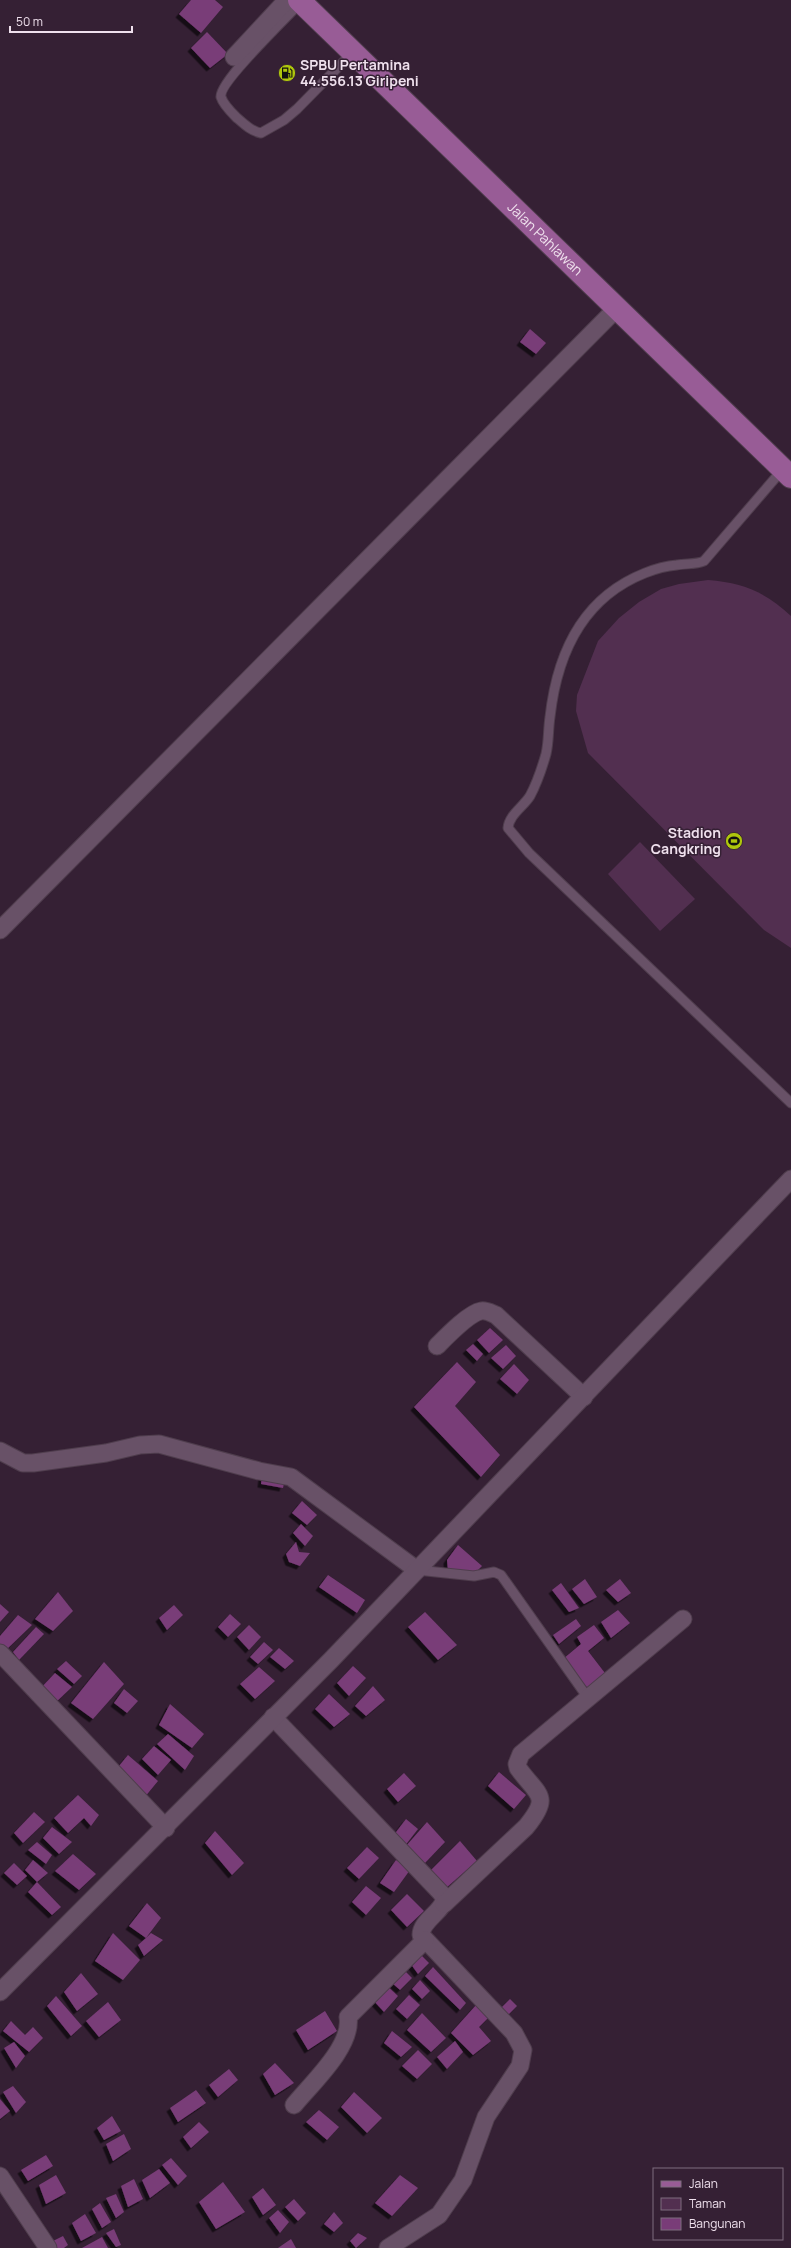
<svg xmlns="http://www.w3.org/2000/svg" width="791" height="2248" font-family="Manrope,sans-serif">
  <style>
    .green { fill: #522f50 }
    .building { fill: #793c78; filter: url(#shadow) }
    .lines { fill: none; stroke-linecap: round; stroke-linejoin: round }
    .service-casing { stroke: #4f3d4d; stroke-width: 11 }
    .minor-casing { stroke: #4f3d4d; stroke-width: 19 }
    .primary-casing { stroke: #4f3d4d; stroke-width: 24 }
    .service { stroke: #685167; stroke-width: 9 }
    .minor { stroke: #685167; stroke-width: 17 }
    .primary { stroke: #985c96; stroke-width: 22 }
    .labels { text-anchor: middle; stroke-width: 3; stroke-linejoin: round; paint-order: stroke }
    .poi-label { font-size: 14px; font-weight: bold; fill: #efe0ed; stroke: #352034; text-anchor: start }
    .street-label { font-size: 14px; fill: #efe0ed; stroke: #352034 }
  </style>
  <defs>
    <filter id="shadow"><feDropShadow dx="-3.5" dy="3.5" stdDeviation="0" flood-color="#0009"/></filter>
  </defs>
  <rect width="100%" height="100%" fill="#352034"/>
  <g class="green">
    <path d="M708,580c36,3 57,12 83,36v332l-27,-18 -176,-177 -12,-42 1,-16 21,-54 21,-23 20,-16 22,-13 18,-5z"/>
    <path d="M640,842l55,57 -35,32 -52,-57z"/>
  </g>
  <g class="building">
    <path d="M191,0h24l8,7 -22,26 -22,-19z"/>
    <path d="M207,32l21,22 -18,14 -19,-20z"/>
    <path d="M530,329l16,14 -10,11 -16,-12z"/>
    <path d="M490,1328l13,12 -14,13 -12,-13z"/>
    <path d="M473,1344l10,10 -6,7 -11,-11z"/>
    <path d="M506,1345l10,11 -13,13 -12,-11z"/>
    <path d="M457,1362l19,20 -21,24 45,49 -19,22 -67,-70z"/>
    <path d="M514,1364l15,16 -12,14 -17,-15z"/>
    <path d="M262,1476l23,3 -2,9 -22,-4z"/>
    <path d="M302,1501l15,14 -10,10 -15,-12z"/>
    <path d="M301,1524l12,12 -8,10 -12,-13z"/>
    <path d="M296,1542l3,10 11,1 -10,13 -11,-4 -3,-8z"/>
    <path d="M458,1545l24,21 -8,8 -26,-3 -1,-11z"/>
    <path d="M328,1575l37,25 -8,13 -38,-26z"/>
    <path d="M585,1579l12,18 -13,7 -12,-15z"/>
    <path d="M620,1579l11,14 -13,9 -12,-12z"/>
    <path d="M561,1583l18,25 -10,4 -17,-22z"/>
    <path d="M58,1592l15,19 -20,20 -18,-12z"/>
    <path d="M0,1604l9,8 -9,10z"/>
    <path d="M174,1605l9,10 -16,15 -8,-12z"/>
    <path d="M618,1610l12,13 -19,15 -10,-16z"/>
    <path d="M425,1612l32,33 -19,15 -30,-33z"/>
    <path d="M230,1614l11,10 -13,13 -10,-10z"/>
    <path d="M18,1615l14,10 -27,26 -5,-5v-10z"/>
    <path d="M576,1619l5,7 -22,18 -6,-9z"/>
    <path d="M249,1625l12,12 -12,13 -12,-13z"/>
    <path d="M594,1625l10,13 -16,13 20,26 -18,14 -27,-32 18,-15 -4,-7z"/>
    <path d="M36,1627l8,7 -25,26 -6,-8z"/>
    <path d="M264,1642l9,8 -15,14 -8,-7z"/>
    <path d="M279,1648l15,13 -9,8 -15,-12z"/>
    <path d="M66,1661l16,15 -8,8 -17,-15z"/>
    <path d="M104,1662l20,22 -31,35 -22,-16z"/>
    <path d="M353,1666l13,12 -17,18 -12,-13z"/>
    <path d="M259,1667l16,14 -20,18 -15,-15z"/>
    <path d="M55,1673l17,14 -18,17 -15,-14z"/>
    <path d="M373,1686l12,14 -19,16 -11,-10z"/>
    <path d="M124,1689l14,12 -11,12 -13,-10z"/>
    <path d="M329,1694l21,20 -16,13 -19,-18z"/>
    <path d="M170,1704l34,30 -12,14 -33,-23z"/>
    <path d="M168,1734l26,22 -9,14 -28,-26z"/>
    <path d="M154,1746l17,14 -13,15 -16,-16z"/>
    <path d="M128,1755l30,26 -14,17 -30,-26z"/>
    <path d="M499,1772l27,23 -12,14 -26,-23z"/>
    <path d="M404,1773l12,13 -18,16 -11,-13z"/>
    <path d="M78,1795l21,20 -8,11 -7,-8 -16,15 -14,-15z"/>
    <path d="M34,1812l11,10 -22,21 -9,-10z"/>
    <path d="M406,1819l12,10 -14,18 -11,-11z"/>
    <path d="M427,1822l18,20 -20,21 -19,-17z"/>
    <path d="M52,1827l20,15 -13,12 -16,-16z"/>
    <path d="M215,1831l29,32 -12,12 -27,-32z"/>
    <path d="M460,1841l17,20 -31,27 -17,-16z"/>
    <path d="M37,1842l15,13 -6,9 -18,-14z"/>
    <path d="M367,1847l12,11 -20,21 -12,-11z"/>
    <path d="M73,1854l23,20 -17,16 -24,-19z"/>
    <path d="M33,1860l15,13 -11,9 -12,-12z"/>
    <path d="M396,1860l14,10 -16,22 -14,-9z"/>
    <path d="M14,1863l13,13 -10,9 -13,-12z"/>
    <path d="M37,1882l24,25 -9,8 -24,-23z"/>
    <path d="M366,1886l15,12 -15,17 -14,-13z"/>
    <path d="M407,1894l17,17 -17,16 -16,-17z"/>
    <path d="M147,1903l14,15 -15,20 5,-5 12,7 -19,16 -6,-11 8,-7 -17,-12z"/>
    <path d="M113,1933l27,27 -17,20 -28,-19z"/>
    <path d="M419,1953l10,10 -11,11 -8,-11z"/>
    <path d="M433,1967l33,36 -6,7 -35,-34z"/>
    <path d="M403,1969l9,9 -12,12 -9,-8z"/>
    <path d="M81,1973l17,21 -21,17 -13,-19z"/>
    <path d="M420,1980l10,11 -8,8 -10,-10z"/>
    <path d="M385,1984l13,12 -14,16 -12,-13z"/>
    <path d="M409,1995l11,10 -13,14 -11,-10z"/>
    <path d="M56,1996l26,30 -11,10 -24,-30z"/>
    <path d="M510,1999l7,7 -9,9 -8,-6z"/>
    <path d="M108,2002l13,18 -22,17 -13,-16z"/>
    <path d="M477,2004l12,13 -10,10 12,14 -18,14 -22,-22z"/>
    <path d="M325,2011l12,20 -29,19 -12,-20z"/>
    <path d="M422,2013l24,25 -15,14 -24,-22z"/>
    <path d="M11,2021l14,14 8,-8 10,11 -14,14 -26,-21z"/>
    <path d="M392,2031l20,16 -11,10 -17,-14z"/>
    <path d="M455,2041l8,11 -16,17 -10,-12z"/>
    <path d="M14,2042l11,14 -9,12 -12,-20z"/>
    <path d="M418,2050l14,14 -15,15 -15,-13z"/>
    <path d="M275,2063l19,20 -19,12 -12,-21z"/>
    <path d="M229,2069l9,11 -20,17 -9,-12z"/>
    <path d="M13,2086l13,16 -10,11 -13,-21z"/>
    <path d="M196,2090l10,13 -28,19 -8,-14z"/>
    <path d="M354,2092l28,26 -15,15 -26,-26z"/>
    <path d="M0,2099l10,12 -10,8z"/>
    <path d="M319,2110l20,17 -12,13 -21,-18z"/>
    <path d="M112,2116l9,15 -17,9 -7,-12z"/>
    <path d="M199,2122l10,10 -18,16 -8,-11z"/>
    <path d="M124,2134l7,15 -18,12 -7,-17z"/>
    <path d="M46,2155l7,11 -25,15 -7,-11z"/>
    <path d="M171,2158l16,18 -9,9 -16,-20z"/>
    <path d="M159,2169l11,14 -20,15 -8,-18z"/>
    <path d="M56,2175l10,18 -20,11 -7,-19z"/>
    <path d="M400,2175l18,13 -26,28 -17,-13z"/>
    <path d="M134,2179l9,20 -15,8 -7,-21z"/>
    <path d="M223,2182l22,30 -29,17 -17,-27z"/>
    <path d="M263,2188l13,17 -13,10 -11,-18z"/>
    <path d="M116,2194l8,18 -8,6 -10,-20z"/>
    <path d="M294,2199l12,14 -8,8 -13,-14z"/>
    <path d="M100,2203l11,19 -9,6 -10,-19z"/>
    <path d="M278,2210l11,12 -9,11 -11,-15z"/>
    <path d="M334,2212l9,11 -9,9 -10,-8z"/>
    <path d="M85,2214l11,19 -15,8 -9,-18z"/>
    <path d="M114,2229l7,16 -5,2 -10,-14z"/>
    <path d="M358,2233l9,5 -11,10 -6,-7z"/>
    <path d="M63,2236l5,9 -4,3h-12l-3,-5z"/>
    <path d="M102,2237l6,11h-26z"/>
    <path d="M291,2239l5,9h-18z"/>
  </g>
  <g class="lines">
    <defs>
      <g id="service">
        <path d="M301,2c-13,14 -83,81 -80,95 2,7 10,15 15,20 8,7 15,14 25,16l23,-13 13,-11 56,-57"/>
        <path d="M783,469l-79,92c-9,4 -18,2 -27,4 -11,1 -22,4 -32,8 -63,25 -88,81 -95,144 -2,13 -1,24 -4,37 -4,14 -9,29 -16,42 -7,11 -21,19 -22,32l21,25 262,250"/>
        <path d="M417,1570l57,6 20,-4 7,3 87,123"/>
      </g>
      <g id="minor">
        <path d="M234,57l53,-57"/>
        <path d="M0,930l617,-622"/>
        <path d="M437,1346c9,-9 32,-33 44,-35 5,-1 10,2 15,4l88,82"/>
        <path d="M0,1451l23,12h10l73,-10 34,-8 19,-1 100,27 32,6 126,93"/>
        <path d="M0,1653l166,175"/>
        <path d="M273,1717l168,176 4,6c-4,14 -24,22 -24,36l93,98 9,17 -3,16 -34,51 -23,63 -24,35 -51,33"/>
        <path d="M444,1904l82,-77c26,-32 12,-31 -8,-59l-1,-4 4,-10 162,-135"/>
        <path d="M0,1992l331,-332 460,-481"/>
        <path d="M294,2105c17,-21 59,-59 54,-88l77,-77"/>
        <path d="M0,2176l48,72"/>
      </g>
      <g id="primary">
        <path id="s1" d="M299,0l492,477"/>
      </g>
    </defs>
    <use href="#service" class="service-casing"/>
    <use href="#minor" class="minor-casing"/>
    <use href="#primary" class="primary-casing"/>
    <use href="#service" class="service"/>
    <use href="#minor" class="minor"/>
    <use href="#primary" class="primary"/>
  </g>
  <defs>
    <symbol id="fuel-disc" viewBox="-11 -11 22 22"><circle r="9.5" fill="#aec60c" stroke="#352034"/><path d="M-5.5-6h7V0h2V4h1.3V-2.5L3-4.5l.8-.8L6-3V5H2.5V1h-1V6h-7ZM-4.2-4.7v3.2H.2V-4.7Z" fill="#111"/></symbol>
    <symbol id="stadium-disc" viewBox="-11 -11 22 22"><circle r="9.5" fill="#aec60c" stroke="#352034"/><path d="M0-5a6.5 5 0 1 0 0 10a6.5 5 0 1 0 0-10ZM-3.5-1.8h7v3.6h-7Z" fill="#111"/></symbol>
  </defs>
  <g fill-rule="evenodd">
    <use href="#fuel-disc" x="277" y="63" width="20" height="20"/>
    <use href="#stadium-disc" x="724" y="831" width="20" height="20"/>
  </g>
  <g class="labels">
    <g class="poi-label">
      <text x="300" y="70">SPBU Pertamina<tspan x="300" dy="16">44.556.13 Giripeni</tspan></text>
      <text x="721" y="838" text-anchor="end">Stadion<tspan x="721" dy="16">Cangkring</tspan></text>
    </g>
    <g class="street-label">
      <text dy="5" stroke="none"><textPath href="#s1" startOffset="343">Jalan Pahlawan</textPath></text>
    </g>
  </g>
  <rect x="653" y="2168" width="130" height="72" fill="#352034" stroke="#7f6d7e"/>
  <rect x="661" y="2181" width="20" height="6" fill="#985c96" stroke="#7f6d7e"/>
  <text x="689" y="2188" font-size="12" fill="#efe0ed">Jalan</text>
  <rect x="661" y="2198" width="20" height="12" fill="#522f50" stroke="#7f6d7e"/>
  <text x="689" y="2208" font-size="12" fill="#efe0ed">Taman</text>
  <rect x="661" y="2218" width="20" height="12" fill="#793c78" stroke="#7f6d7e"/>
  <text x="689" y="2228" font-size="12" fill="#efe0ed">Bangunan</text>
  <path d="M10 26v6h122v-6" fill="none" stroke="#efe0ed" stroke-width="2"/>
  <text x="16" y="26" font-size="12" fill="#efe0ed" stroke="#352034" stroke-width="3" paint-order="stroke">50 m</text>
</svg>
